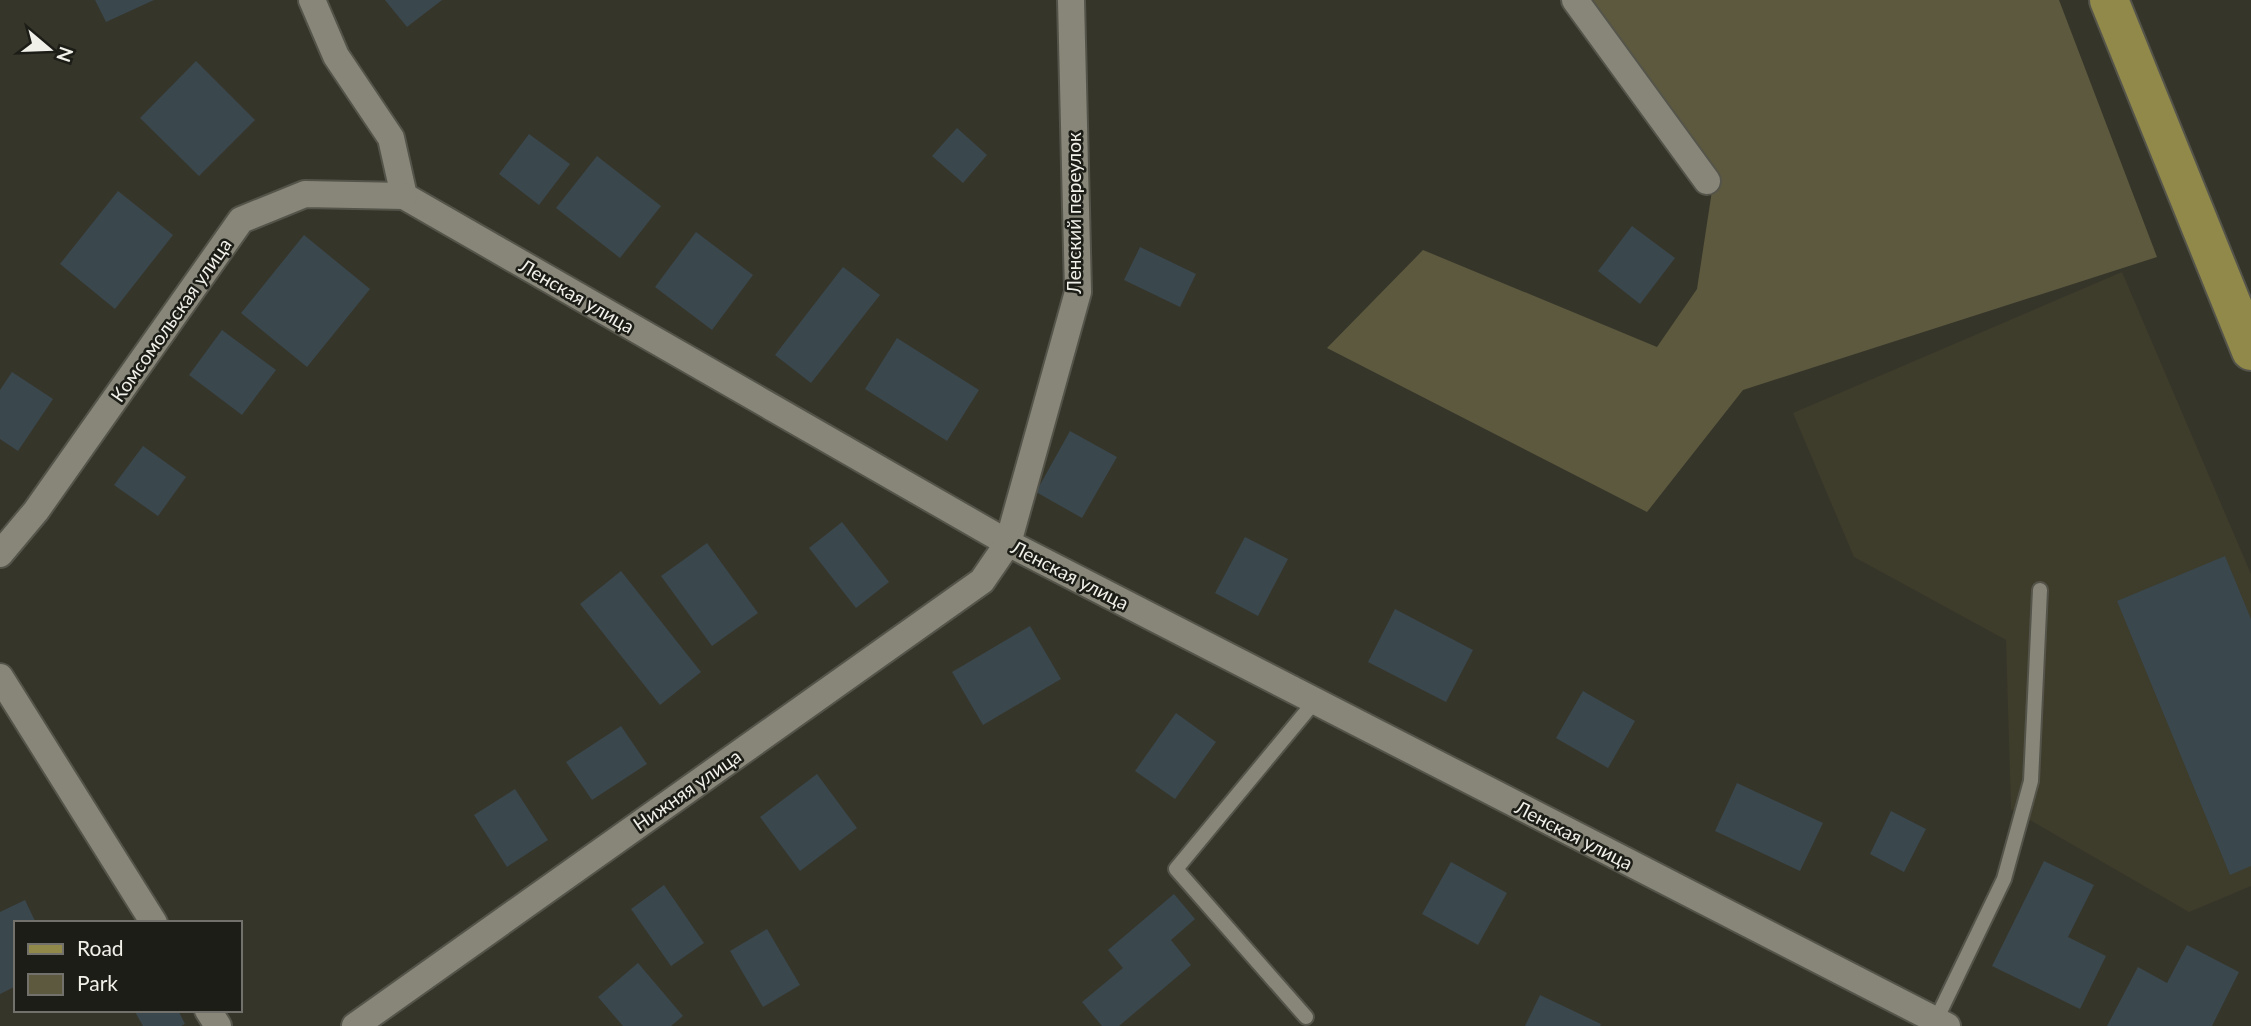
<svg xmlns="http://www.w3.org/2000/svg" width="2251" height="1026" font-family="Lato,sans-serif">
  <style>
    .built { fill: #3e3c2a }
    .green { fill: #5c593e }
    .building { fill: #3a474d }
    .lines { fill: none; stroke-linecap: round; stroke-linejoin: round }
    .lane-casing { stroke: #55544a; stroke-width: 18 }
    .street-casing { stroke: #55544a; stroke-width: 30 }
    .primary-casing { stroke: #55544a; stroke-width: 42 }
    .lane { stroke: #878679; stroke-width: 14 }
    .street { stroke: #878679; stroke-width: 26 }
    .primary { stroke: #90894a; stroke-width: 38 }
    .labels { text-anchor: middle; stroke-width: 5; stroke-linejoin: round; paint-order: stroke }
    .street-label { font-size: 19px; fill: #f1f0e9; stroke: #1d1d17 }
  </style>
  <rect width="100%" height="100%" fill="#36352a"/>
  <path class="built" d="M2122,272l129,302v312l-62,26 -178,-103 -5,-169 -152,-83 -61,-144z"/>
  <path class="green" d="M1585,0h474l98,257 -414,133 -96,122 -320,-164 96,-98 234,97 40,-58 18,-118z"/>
  <g class="building">
    <path d="M95,0h59l-48,22z"/>
    <path d="M385,0h57l-35,27z"/>
    <path d="M196,61l59,59 -56,56 -59,-58z"/>
    <path d="M957,128l30,27 -24,28 -31,-27z"/>
    <path d="M529,134l41,30 -31,41 -40,-31z"/>
    <path d="M597,156l64,50 -41,52 -64,-50z"/>
    <path d="M118,191l55,44 -58,74 -55,-45z"/>
    <path d="M1632,226l43,32 -35,46 -42,-33z"/>
    <path d="M696,232l57,43 -41,55 -57,-43z"/>
    <path d="M304,235l66,54 -63,78 -66,-54z"/>
    <path d="M1140,247l56,27 -16,33 -56,-27z"/>
    <path d="M843,267l37,28 -69,88 -36,-28z"/>
    <path d="M222,330l54,40 -34,45 -53,-40z"/>
    <path d="M897,338l82,52 -32,51 -82,-52z"/>
    <path d="M12,372l41,27 -35,52 -18,-12v-49z"/>
    <path d="M1070,431l47,26 -35,61 -46,-26z"/>
    <path d="M143,446l43,31 -28,39 -44,-31z"/>
    <path d="M842,522l47,60 -33,26 -47,-60z"/>
    <path d="M1245,537l43,22 -30,57 -43,-23z"/>
    <path d="M707,543l51,70 -46,33 -51,-70z"/>
    <path d="M2225,556l26,63v247l-21,9 -113,-274z"/>
    <path d="M621,571l80,101 -41,33 -80,-101z"/>
    <path d="M1395,609l78,41 -27,52 -78,-40z"/>
    <path d="M1030,626l31,53 -78,46 -31,-53z"/>
    <path d="M1583,691l52,30 -27,47 -52,-30z"/>
    <path d="M1176,713l40,29 -41,57 -40,-28z"/>
    <path d="M621,726l26,38 -55,36 -26,-38z"/>
    <path d="M817,774l40,54 -57,43 -40,-54z"/>
    <path d="M1737,783l86,40 -23,48 -85,-40z"/>
    <path d="M515,789l33,51 -41,27 -33,-52z"/>
    <path d="M1891,811l35,18 -22,43 -34,-18z"/>
    <path d="M2044,861l50,24 -26,52 38,19 -26,53 -88,-43z"/>
    <path d="M1451,862l56,31 -29,52 -56,-31z"/>
    <path d="M664,885l40,58 -33,23 -40,-57z"/>
    <path d="M1174,894l21,25 -24,21 20,25 -72,61h-17l-20,-24 41,-34 -15,-18z"/>
    <path d="M25,900l11,23h-20v63l-16,8v-82z"/>
    <path d="M767,929l33,56 -37,22 -33,-56z"/>
    <path d="M2187,945l52,27 -27,54h-105l31,-59 29,16z"/>
    <path d="M638,963l45,53 -12,10h-48l-25,-29z"/>
    <path d="M1540,995l61,29 -1,2h-75z"/>
    <path d="M134,1010h44l7,14 -4,2h-38z"/>
  </g>
  <g class="lines">
    <defs>
      <g id="lane">
        <path d="M1306,1017l-130,-148 139,-168"/>
        <path d="M1936,1020l68,-141 27,-98 9,-191"/>
      </g>
      <g id="street">
        <path d="M312,0l24,56 55,82 13,58 604,347 939,483"/>
        <path d="M1575,0l132,181"/>
        <path d="M0,554l36,-43 205,-291 64,-26 99,2"/>
        <path d="M0,677l154,246"/>
        <path d="M208,1010l10,16"/>
        <path d="M355,1026l627,-445 26,-38 70,-251 -7,-292"/>
      </g>
      <path id="primary" d="M2109,0l142,351"/>
    </defs>
    <use href="#lane" class="lane-casing"/>
    <use href="#street" class="street-casing"/>
    <use href="#primary" class="primary-casing"/>
    <use href="#lane" class="lane"/>
    <use href="#street" class="street"/>
    <use href="#primary" class="primary"/>
  </g>
  <g class="labels">
    <g class="street-label">
      <text transform="translate(1074 213) rotate(-90)" y="7">Ленский переулок</text>
      <text transform="translate(577 296) rotate(30)" y="7">Ленская улица</text>
      <text transform="translate(171 320) rotate(-55)" y="7">Комсомольская улица</text>
      <text transform="translate(1070 575) rotate(27)" y="7">Ленская улица</text>
      <text transform="translate(687 790) rotate(-35)" y="7">Нижняя улица</text>
      <text transform="translate(1574 835) rotate(27)" y="7">Ленская улица</text>
    </g>
  </g>
  <rect x="14" y="921" width="228" height="91" fill="#1d1d17" stroke="#72716b" stroke-width="2"/>
  <rect x="28" y="944" width="35" height="10" fill="#90894a" stroke="#72716b" stroke-width="2"/>
  <text x="77" y="956" font-size="21" fill="#f1f0e9">Road</text>
  <rect x="28" y="974" width="35" height="21" fill="#5c593e" stroke="#72716b" stroke-width="2"/>
  <text x="77" y="991" font-size="21" fill="#f1f0e9">Park</text>
  <g transform="translate(49 49) rotate(109)" stroke="#1d1d17" stroke-width="5" paint-order="stroke">
  <path d="M0-5L12 26L0 18L-12 26Z" fill="#f1f0e9"/>
  <text y="-10" font-size="19" font-weight="bold" text-anchor="middle" fill="#f1f0e9">N</text>
  </g>
</svg>
